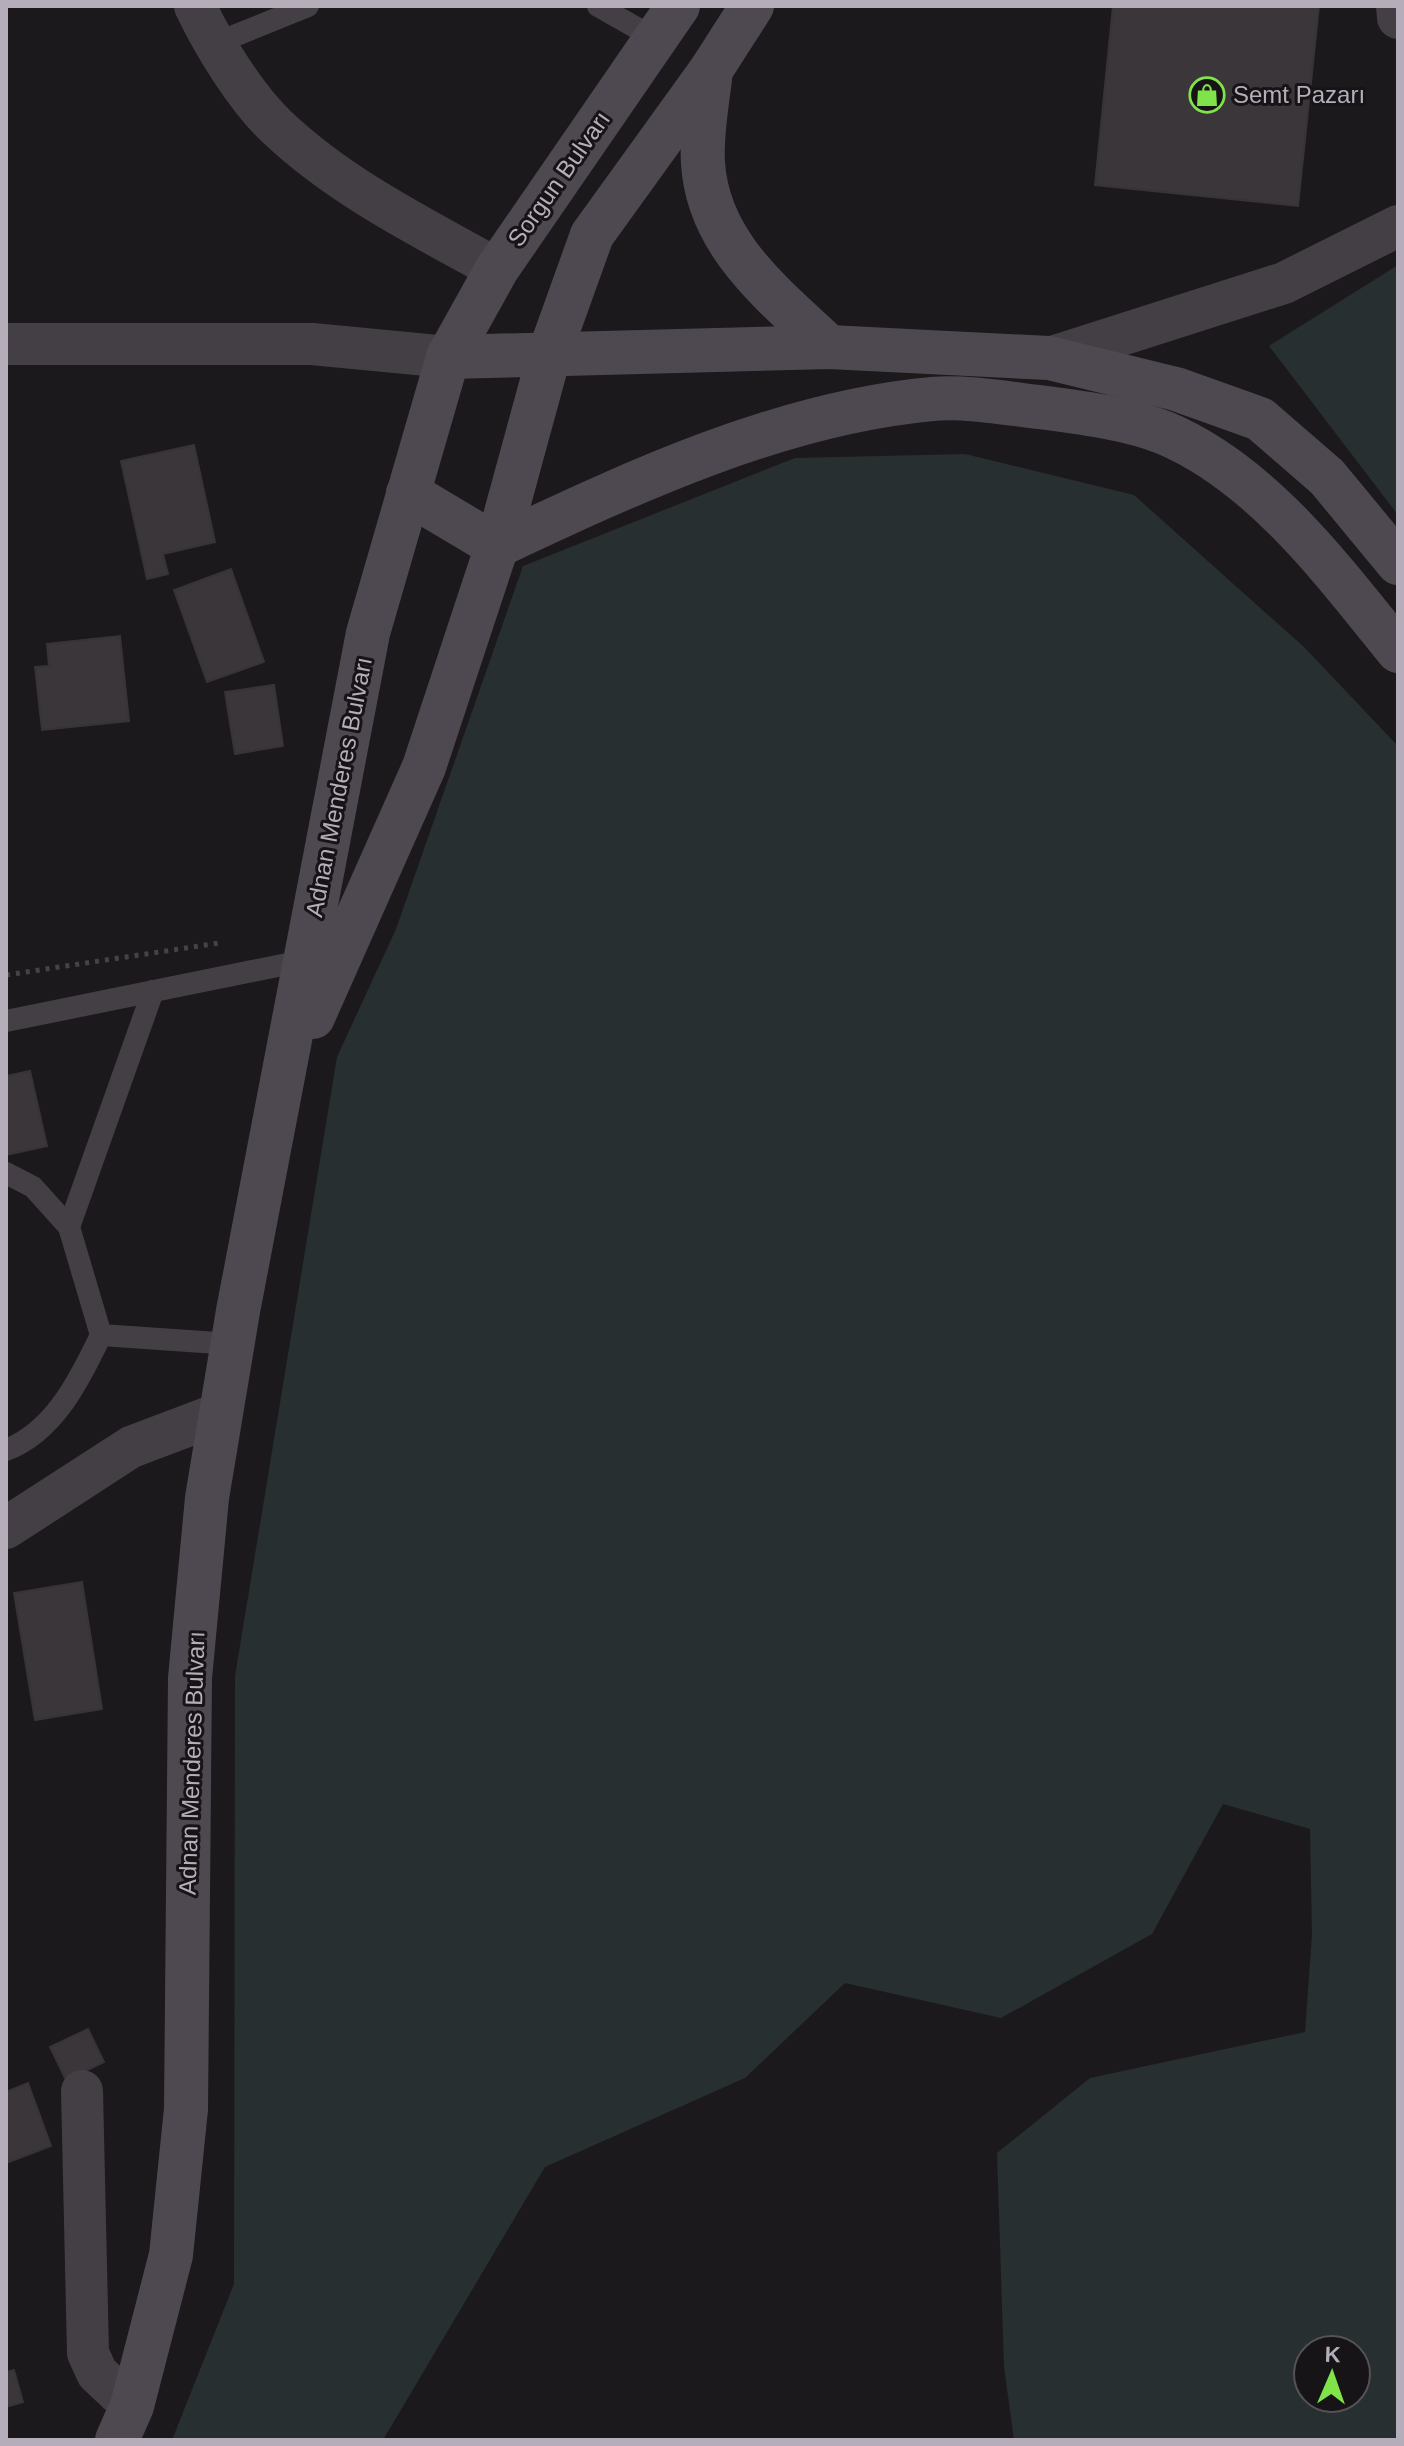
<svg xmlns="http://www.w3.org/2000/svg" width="1404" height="2446" font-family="Arial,sans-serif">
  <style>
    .green { fill: #272f30; fill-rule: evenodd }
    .building { fill: #3a363a; stroke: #373337; stroke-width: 2 }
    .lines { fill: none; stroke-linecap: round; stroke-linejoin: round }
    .path { stroke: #474249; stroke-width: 5; stroke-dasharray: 4 6; stroke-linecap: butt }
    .service { stroke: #443f45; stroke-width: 22 }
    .minor { stroke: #443f45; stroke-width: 42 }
    .secondary { stroke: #4e4950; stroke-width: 44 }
    .labels { text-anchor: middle; stroke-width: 6; stroke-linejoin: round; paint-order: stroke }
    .poi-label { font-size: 24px; fill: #b5adb9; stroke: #161416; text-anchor: start }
    .street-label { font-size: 24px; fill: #b5adb9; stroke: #161416 }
  </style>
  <rect width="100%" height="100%" fill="#1b191b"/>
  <g class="green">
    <path d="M1398,265v250l-129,-169z"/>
    <path d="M965,454l169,41 170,152 94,99v1694h-384l-10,-73 -7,-214 93,-75 215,-46 7,-97 -2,-106 -87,-25 -71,130 -151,84 -156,-35 -100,95 -200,89 -162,273h-211l62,-156 1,-608 102,-619 59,-128 127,-363 272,-108zM1308,2350h48v48h-48z"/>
  </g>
  <g class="building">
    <path d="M1113,6h206l-21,200 -203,-21z"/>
    <path d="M194,445l21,97 -52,12 5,20 -21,5 -26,-118z"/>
    <path d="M231,569l33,93 -57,20 -33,-92z"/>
    <path d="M120,636l9,85 -87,9 -7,-63 14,-1 -2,-22z"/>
    <path d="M274,685l9,61 -48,8 -10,-62z"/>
    <path d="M30,1071l17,75 -41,9v-79z"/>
    <path d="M82,1582l20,127 -67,11 -21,-127z"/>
    <path d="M88,2029l16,33 -38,18 -16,-33z"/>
    <path d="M28,2083l23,63 -45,17v-71z"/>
    <path d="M14,2370l9,32 -17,5v-35z"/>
  </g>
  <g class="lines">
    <path class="path" d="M6,975l213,-32"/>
    <g class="service">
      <path d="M598,6l58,33"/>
      <path d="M214,44l94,-38"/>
      <path d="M6,1021l301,-61"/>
      <path d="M6,1173l27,14 36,40 32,108 131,9"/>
      <path d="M69,1227l84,-236"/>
      <path d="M6,1450c48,-18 74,-71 95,-115"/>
    </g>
    <g class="minor">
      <path d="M195,6c18,38 51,92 82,121 63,60 144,100 220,142"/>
      <path d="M1397,6l1,12"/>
      <path d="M6,344h306l136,13"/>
      <path d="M1049,358l235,-75 114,-57"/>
      <path d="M6,1528l125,-81 90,-34"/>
      <path d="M82,2091l6,262 9,20 35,33"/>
    </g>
    <g class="secondary">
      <path d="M711,70c-3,30 -10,63 -8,93 5,82 71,132 126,184"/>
      <path d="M448,357l381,-10 220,11 127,31 84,30 67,58 71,86"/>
      <path d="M408,493l89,53"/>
      <path d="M497,546c136,-64 283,-133 435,-147 37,-3 78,5 115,9 38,5 83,11 118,25 97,41 169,139 233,218"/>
      <path d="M313,1017l111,-250 73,-221 53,-194 42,-117 119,-165 41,-64"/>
      <path d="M117,2440l15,-34 39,-151 15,-146 4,-431 17,-180 31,-187 130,-678 80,-276 49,-88 181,-263"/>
    </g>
  </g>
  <defs>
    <symbol id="shop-ring" viewBox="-11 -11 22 22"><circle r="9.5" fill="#161416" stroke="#7fe349" stroke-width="1.5"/><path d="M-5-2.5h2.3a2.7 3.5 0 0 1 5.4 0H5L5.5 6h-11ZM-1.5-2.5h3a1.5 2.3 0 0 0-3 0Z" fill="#7fe349"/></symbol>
  </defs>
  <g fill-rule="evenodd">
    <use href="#shop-ring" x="1187" y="75" width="40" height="40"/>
  </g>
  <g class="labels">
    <g class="poi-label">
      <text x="1233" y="103">Semt Pazarı</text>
    </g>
    <g class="street-label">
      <text transform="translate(559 179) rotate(-55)" y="8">Sorgun Bulvarı</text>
      <text transform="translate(339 787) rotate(-79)" y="8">Adnan Menderes Bulvarı</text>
      <text transform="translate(192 1763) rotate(-88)" y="8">Adnan Menderes Bulvarı</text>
    </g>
  </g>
  <rect width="1404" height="2446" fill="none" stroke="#b5adb9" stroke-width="16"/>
  <g transform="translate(1332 2374) rotate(2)"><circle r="38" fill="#161416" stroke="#565157" stroke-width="2"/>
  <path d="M0-6L14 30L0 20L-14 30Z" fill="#7fe349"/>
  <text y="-12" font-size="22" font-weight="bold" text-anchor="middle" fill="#b5adb9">K</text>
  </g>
</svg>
